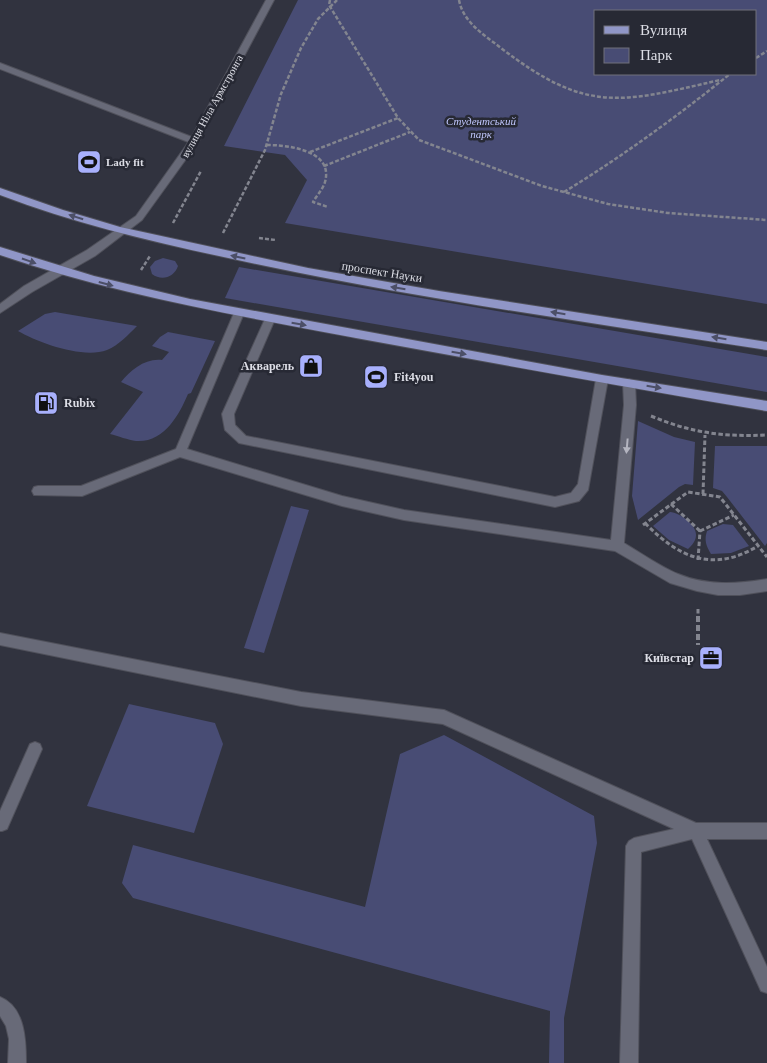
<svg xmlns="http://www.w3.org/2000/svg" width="767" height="1063" font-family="Georgia,serif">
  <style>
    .green { fill: #484c74; fill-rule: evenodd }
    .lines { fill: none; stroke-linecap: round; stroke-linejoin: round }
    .service-casing { stroke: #50515b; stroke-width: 2 }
    .minor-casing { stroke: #50515b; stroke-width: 2 }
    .primary-casing { stroke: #50515b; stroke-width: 2 }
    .path-far2 { stroke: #83858f; stroke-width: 2.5; stroke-dasharray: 4 2; stroke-linecap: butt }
    .path-far1 { stroke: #83858f; stroke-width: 3; stroke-dasharray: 4.5 2.5; stroke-linecap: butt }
    .path { stroke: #83858f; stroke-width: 4; stroke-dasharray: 6 3; stroke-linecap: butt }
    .service { fill: #686a78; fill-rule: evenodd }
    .minor { fill: #686a78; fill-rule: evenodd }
    .primary { fill: #9096c7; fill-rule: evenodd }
    .oneway { fill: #4c4f67 }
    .oneway2 { fill: #b4b5c0 }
    .labels { text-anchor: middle; stroke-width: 5; stroke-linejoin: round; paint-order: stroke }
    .far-street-label { font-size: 11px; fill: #dddee6; stroke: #272934 }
    .far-park-label { font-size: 11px; font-style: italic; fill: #c1c8ff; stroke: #272934 }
    .far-poi-label { font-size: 11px; font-weight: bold; fill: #dddee6; stroke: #272934; text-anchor: start }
    .street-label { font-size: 12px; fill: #dddee6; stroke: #272934 }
    .poi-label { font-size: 12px; font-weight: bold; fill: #dddee6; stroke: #272934; text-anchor: end }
  </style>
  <rect width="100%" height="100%" fill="#31333f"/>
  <g class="green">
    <path d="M298,0h469v304l-482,-81 22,-43 -22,-25 -61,-9zM596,11h160v63h-160z"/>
    <path d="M163,258l12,3 3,5c-4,12 -17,15 -26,8l-2,-7 5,-6z"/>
    <path d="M239,267l528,90v35l-542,-94z"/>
    <path d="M55,312l82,14c-9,9 -18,19 -30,24 -24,9 -68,-7 -89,-19l27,-17z"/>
    <path d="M168,332l47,9 -24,52 -3,1c-9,21 -24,49 -52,47 -8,-1 -18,-5 -26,-7l33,-42 -22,-10c10,-12 24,-24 41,-22l7,-8 -17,-6 8,-9z"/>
    <path d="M638,421l36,16 21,5 -2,43 -8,-1 -6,3 -41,33 -6,-24z"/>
    <path d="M715,446h52v97l-2,3 -38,-49 -5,-6 -9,-3z"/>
    <path d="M291,506l18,4 -45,143 -20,-5z"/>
    <path d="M670,512c10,1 26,12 26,23 0,6 -4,10 -8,14l-19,-9 -16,-14z"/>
    <path d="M723,524l10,1 16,21 -18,7 -20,1c-5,-8 -7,-14 -4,-23z"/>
    <path d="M129,704l86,19 8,21 -29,89 -107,-27z"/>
    <path d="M444,735l150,81 3,27 -33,175v45h-15l1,-52 -417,-113 -11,-15 11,-38 232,62 35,-153z"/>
  </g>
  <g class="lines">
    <defs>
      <g id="service">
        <path d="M0,63l197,76 2,2 -5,3 -3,-1 -191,-74z"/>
        <path d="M239,309l5,4 -57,136 155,47 62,14 207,30 13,-135 -1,-22 6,-4 6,4 1,22 -12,138c17,10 35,23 54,31 29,12 59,10 89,5v12l-27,4h-22l-21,-4 -27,-8 -55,-32 -211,-31 -62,-14 -162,-49 -98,39 -48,-1 -2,-4 2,-4 4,-1h43l95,-37 58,-136z"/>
        <path d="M270,315l5,4 -41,95 1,11 11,11 309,61 16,-4 7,-9 18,-105 6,-4 6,4 -20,111 -9,11 -24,6 -316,-64 -14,-13 -3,-16 43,-95z"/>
        <path d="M0,633l301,59 143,18 252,113h71v16h-60l60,128v26l-6,-2 -69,-152 -51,13 -3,211h-18l6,-217 3,-5 5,-3 40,-9 -231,-105 -142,-18 -301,-61z"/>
        <path d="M35,742l5,2 2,5 -35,80 -5,2h-2v-20l30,-67z"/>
        <path d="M0,997c25,10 26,43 26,66h-18l1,-24 -3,-13 -6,-10z"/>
      </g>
      <path id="minor" d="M266,0h8l-75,141 -57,79 -47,36 -63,36 -32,21v-9l24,-18 63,-36 49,-34 54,-76z"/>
      <g id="primary">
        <path d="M0,188l63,22 57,17 188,41 131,23 328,51v8c-167,-26 -335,-49 -501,-84 -90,-19 -180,-38 -266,-71z"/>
        <path d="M0,247l94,29 96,23 412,76 165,26v10c-137,-23 -274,-48 -411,-73 -120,-23 -240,-43 -356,-83z"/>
      </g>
    </defs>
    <use href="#service" class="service-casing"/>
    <use href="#minor" class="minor-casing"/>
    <use href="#primary" class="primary-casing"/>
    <g class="path-far2">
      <path d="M330,0l-1,5 69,113 21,22 123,46 66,18 60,9 99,7"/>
      <path d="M459,0c4,22 25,35 42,48 86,66 119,55 219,32"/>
      <path d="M756,58l11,-7"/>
      <path d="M267,145c20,0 67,5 58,37 -2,7 -8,13 -12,20l15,5"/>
      <path d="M310,152l88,-34"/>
      <path d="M324,166l86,-34"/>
      <path d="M564,192c59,-36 112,-75 166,-118"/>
      <path d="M173,223l28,-52"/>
      <path d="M223,233l42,-83 16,-56 20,-46 17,-29 19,-19"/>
      <path d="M259,238l17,2"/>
      <path d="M141,270l9,-14"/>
    </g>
    <g class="path-far1">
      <path d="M651,416c41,17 72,21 116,19"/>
      <path d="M703,494l2,-59"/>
      <path d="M671,504l29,27"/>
      <path d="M645,523c34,35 68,50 113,23"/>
      <path d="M643,525l45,-33 32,5 47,60"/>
      <path d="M700,531l34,-16"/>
      <path d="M698,560l2,-29"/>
      <path d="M698,609v8"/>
    </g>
    <path class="path" d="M698,616v29"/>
    <use href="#service" class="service"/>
    <use href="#minor" class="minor"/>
    <use href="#primary" class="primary"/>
  </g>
  <defs><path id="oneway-solid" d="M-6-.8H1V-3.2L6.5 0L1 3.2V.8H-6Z" transform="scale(1.25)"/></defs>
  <g class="oneway">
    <use href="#oneway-solid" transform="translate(76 217) rotate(-163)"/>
    <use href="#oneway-solid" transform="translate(238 257) rotate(-168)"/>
    <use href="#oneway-solid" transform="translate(29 261) rotate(19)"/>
    <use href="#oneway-solid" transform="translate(106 284) rotate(15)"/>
    <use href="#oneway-solid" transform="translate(398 288) rotate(-171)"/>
    <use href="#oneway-solid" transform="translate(558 313) rotate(-171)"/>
    <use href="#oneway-solid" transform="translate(299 324) rotate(10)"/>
    <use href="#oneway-solid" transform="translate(719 338) rotate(-171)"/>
    <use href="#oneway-solid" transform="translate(459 353) rotate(10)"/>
    <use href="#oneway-solid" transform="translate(654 387) rotate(9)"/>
  </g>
  <use class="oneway2" href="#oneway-solid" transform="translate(627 446) rotate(95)"/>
  <defs>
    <symbol id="stadium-square" viewBox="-11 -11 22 22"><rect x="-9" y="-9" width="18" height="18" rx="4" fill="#a8b0fc" stroke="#272934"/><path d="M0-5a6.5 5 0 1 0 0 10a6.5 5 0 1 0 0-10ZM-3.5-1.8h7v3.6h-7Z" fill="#111"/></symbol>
    <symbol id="shop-square" viewBox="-11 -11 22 22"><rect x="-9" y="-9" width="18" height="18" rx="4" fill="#a8b0fc" stroke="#272934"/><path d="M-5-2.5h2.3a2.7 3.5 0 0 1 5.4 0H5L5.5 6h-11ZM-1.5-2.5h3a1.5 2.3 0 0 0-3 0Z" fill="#111"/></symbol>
    <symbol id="fuel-square" viewBox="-11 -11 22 22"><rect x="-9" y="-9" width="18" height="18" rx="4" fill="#a8b0fc" stroke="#272934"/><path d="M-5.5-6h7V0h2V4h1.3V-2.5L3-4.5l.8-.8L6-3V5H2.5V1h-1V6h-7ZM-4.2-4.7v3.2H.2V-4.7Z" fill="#111"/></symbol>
    <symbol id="office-square" viewBox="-11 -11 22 22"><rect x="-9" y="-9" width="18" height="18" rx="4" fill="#a8b0fc" stroke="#272934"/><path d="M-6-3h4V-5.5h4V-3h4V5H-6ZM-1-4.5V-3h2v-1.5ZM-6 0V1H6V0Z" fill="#111"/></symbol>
  </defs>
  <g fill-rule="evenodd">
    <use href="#stadium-square" x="75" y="148" width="28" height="28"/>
    <use href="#shop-square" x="297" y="352" width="28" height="28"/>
    <use href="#stadium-square" x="362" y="363" width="28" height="28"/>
    <use href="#fuel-square" x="32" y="389" width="28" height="28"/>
    <use href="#office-square" x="697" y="644" width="28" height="28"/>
  </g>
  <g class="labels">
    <g class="far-street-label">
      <text transform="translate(212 106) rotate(-61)" y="4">вулиця Ніла Армстронга</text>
    </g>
    <g class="far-park-label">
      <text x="481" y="125">Студентський<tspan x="481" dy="13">парк</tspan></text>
    </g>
    <g class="far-poi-label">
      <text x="106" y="166">Lady fit</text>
    </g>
    <g class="street-label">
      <text transform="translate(382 272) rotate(9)" y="4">проспект Науки</text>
    </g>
    <g class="poi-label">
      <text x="294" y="370">Акварель</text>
      <text x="394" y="381" text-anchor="start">Fit4you</text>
      <text x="64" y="407" text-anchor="start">Rubix</text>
      <text x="694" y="662">Київстар</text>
    </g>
  </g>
  <rect x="594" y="10" width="162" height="65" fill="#272934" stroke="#70717b"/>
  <rect x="604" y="26" width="25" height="8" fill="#9096c7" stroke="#70717b"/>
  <text x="640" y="35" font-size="15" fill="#dddee6">Вулиця</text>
  <rect x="604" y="48" width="25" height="15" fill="#484c74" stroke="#70717b"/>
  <text x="640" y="60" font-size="15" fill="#dddee6">Парк</text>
</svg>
